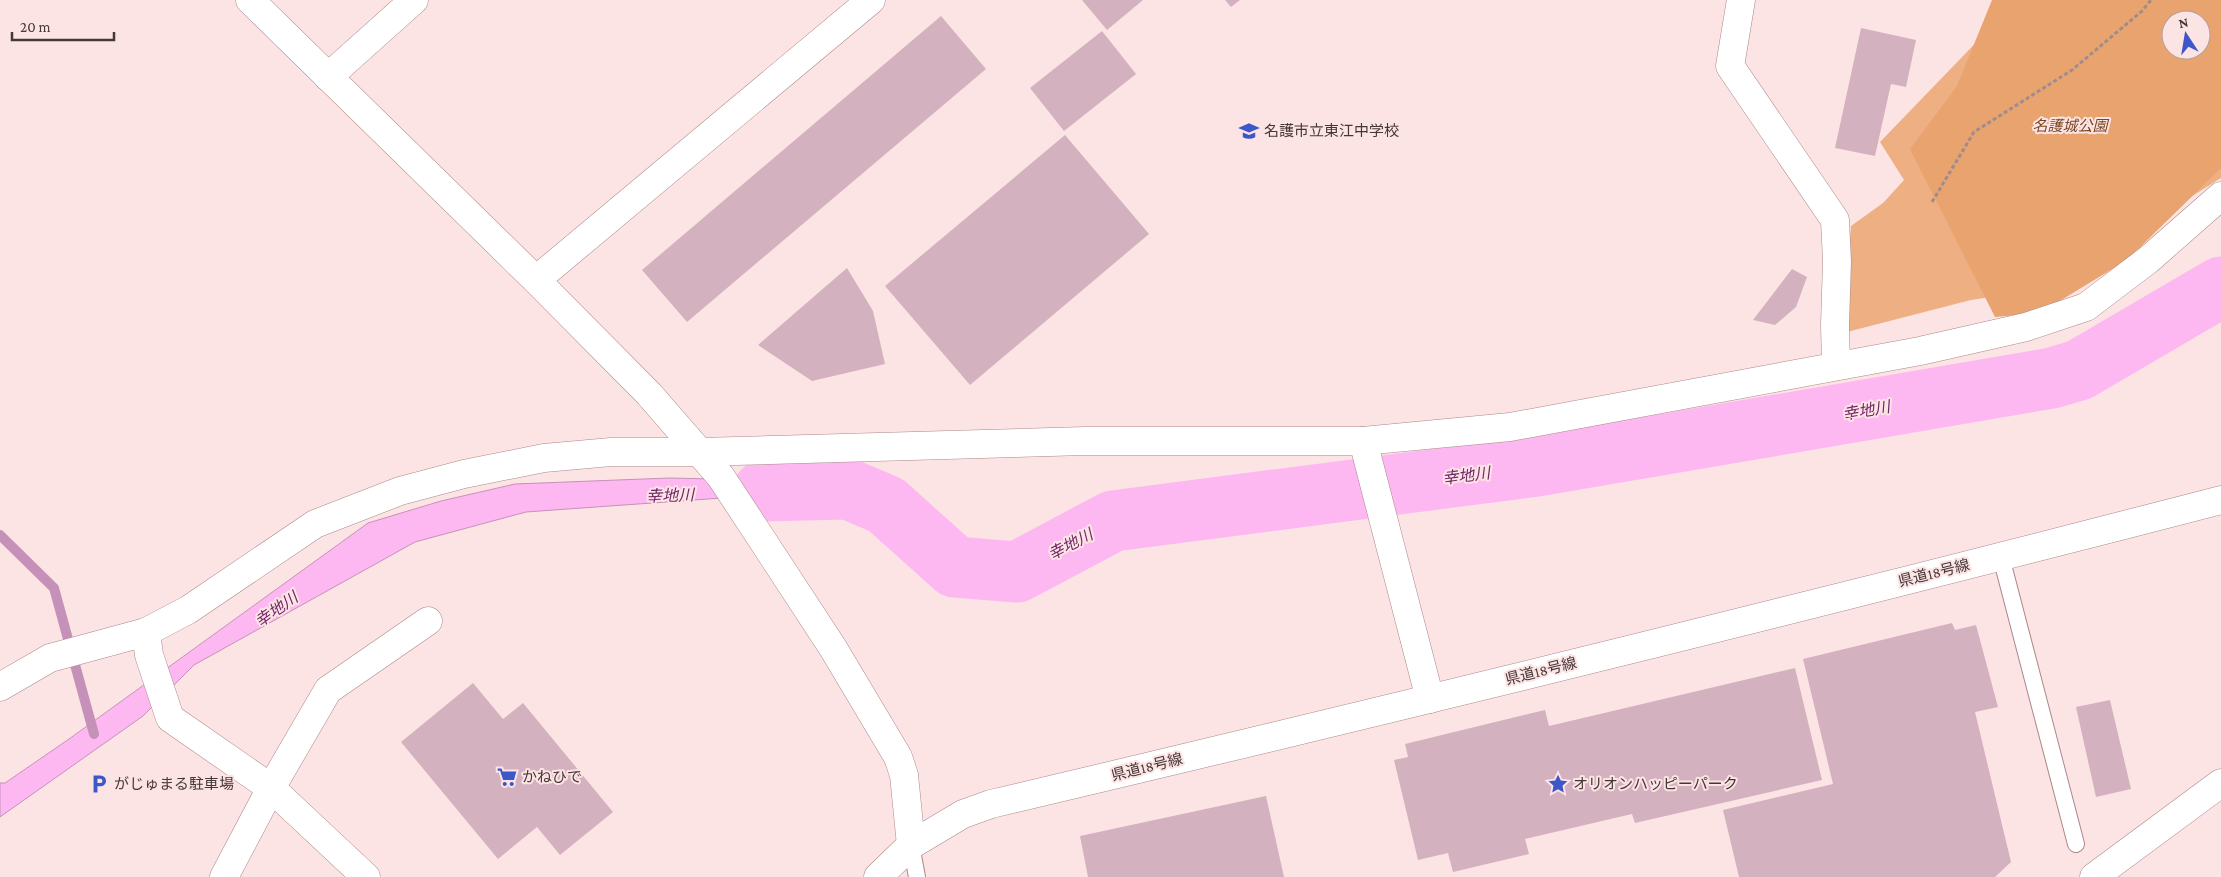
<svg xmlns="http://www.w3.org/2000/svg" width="2221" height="877" font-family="'Crimson Pro','Noto Sans JP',serif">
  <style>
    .green { fill: #eeb083; fill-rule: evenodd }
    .forest { fill: #e9a36e; fill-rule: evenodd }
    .water { fill: #fdb8f1; stroke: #c691b9 }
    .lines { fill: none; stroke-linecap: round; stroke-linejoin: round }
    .stream { stroke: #c691b9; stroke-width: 10 }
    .river { stroke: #fdb8f1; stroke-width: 61 }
    .building { fill: #d4b1be }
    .service-casing { stroke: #ac8789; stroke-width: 18 }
    .minor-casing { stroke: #ac8789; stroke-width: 29 }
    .tertiary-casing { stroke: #ac8789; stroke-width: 29 }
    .secondary-casing { stroke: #ac8789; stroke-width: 29 }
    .path { stroke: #9f8c8c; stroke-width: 3; stroke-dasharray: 4 2.5; stroke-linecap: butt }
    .service { stroke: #fff; stroke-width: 16 }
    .minor { stroke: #fff; stroke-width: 28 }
    .tertiary { stroke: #fff; stroke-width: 28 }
    .secondary { stroke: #fff; stroke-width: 28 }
    .labels { text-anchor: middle; stroke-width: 4; stroke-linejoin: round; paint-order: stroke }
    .park-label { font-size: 15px; font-style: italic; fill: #764721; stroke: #fce4e5 }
    .poi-label { font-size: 15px; fill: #463737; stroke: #fce4e5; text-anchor: start }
    .street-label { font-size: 15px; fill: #463737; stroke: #fce4e5 }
    .water-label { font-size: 16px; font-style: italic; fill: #73256a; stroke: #fce4e5 }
  </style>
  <rect width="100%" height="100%" fill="#fce4e5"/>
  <path class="green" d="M2221,0v178l-177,111 -73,11 -128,33 8,-107 32,-23 21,-23 -24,-38 111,-115zM2171,20h30v30h-30z"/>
  <path class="forest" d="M1992,0h229v168l-94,92 -87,53 -45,4 -85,-168 47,-63zM2171,20h30v30h-30z"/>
  <path class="water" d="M669,478l132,3 47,8 -322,23 -111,30 -221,123 -51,51 -143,101v-34h5l64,-44 299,-216 73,-22 74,-17z"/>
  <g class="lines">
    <path class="stream" d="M0,535l54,53 40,146"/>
    <path class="river" d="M763,491l85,-2 38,16 69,62 62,5 96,-51 424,-55 515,-88 27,-8 142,-83"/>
  </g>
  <g class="building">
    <path d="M1082,0h61l-36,30z"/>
    <path d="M1225,0h15l-9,7z"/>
    <path d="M941,16l45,53 -299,253 -45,-52z"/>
    <path d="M1861,28l55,12 -10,47 -15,-3 -16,72 -40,-8z"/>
    <path d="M1102,31l34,43 -72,57 -34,-43z"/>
    <path d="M1065,135l84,99 -179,151 -85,-99z"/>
    <path d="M847,268l26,43 12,53 -73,17 -54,-36z"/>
    <path d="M1792,269l15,8 -11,30 -21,18 -22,-5z"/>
    <path d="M1952,623l3,7 21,-5 22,82 -23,5 36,150 -16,15h-256l-16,-67 110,-26 -30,-125z"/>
    <path d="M1795,668l27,112 -187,43 -3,-9 -107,25 4,15 -76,18 -5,-19 -30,7 -24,-100 14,-3 -3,-13 140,-34 4,16z"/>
    <path d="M473,683l30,36 20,-16 90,109 -53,43 -23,-28 -39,32 -97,-117z"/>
    <path d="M2110,700l21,89 -35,8 -20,-90z"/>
    <path d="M1266,796l18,81h-196l-8,-41z"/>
  </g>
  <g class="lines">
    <defs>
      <g id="service">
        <path d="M2001,557l75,287"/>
        <path d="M911,845l6,32"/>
      </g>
      <g id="minor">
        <path d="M1741,0l-11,66 105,154 2,41 -2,64 1,41"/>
        <path d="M328,77l86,-77"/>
        <path d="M536,280l335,-280"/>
        <path d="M1363,441l67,258"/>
        <path d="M146,632l3,23 21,63 101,70 95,89"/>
        <path d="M0,687l50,-29 96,-26 42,-22 127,-86 85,-33 64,-17 80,-16 67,-6h88l386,-11h278l147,-14 410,-76 106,-24 60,-20 62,-47 73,-64"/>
        <path d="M224,877l47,-89 57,-98 100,-69"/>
        <path d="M2094,877l127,-94"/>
      </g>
      <path id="tertiary" d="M250,0l286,280 113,114 72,83 112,171 65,109 6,18 7,70"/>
      <path id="secondary" d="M878,877l33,-32 52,-31 28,-10c411,-97 821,-198 1230,-304"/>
    </defs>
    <use href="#service" class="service-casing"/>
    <use href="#minor" class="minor-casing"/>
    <use href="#tertiary" class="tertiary-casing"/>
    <use href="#secondary" class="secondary-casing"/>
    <path class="path" d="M1932,202l42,-70 98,-62 70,-59 9,-11"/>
    <use href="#service" class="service"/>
    <use href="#minor" class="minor"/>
    <use href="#tertiary" class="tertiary"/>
    <use href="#secondary" class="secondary"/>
  </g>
  <defs>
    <symbol id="school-bare" viewBox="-9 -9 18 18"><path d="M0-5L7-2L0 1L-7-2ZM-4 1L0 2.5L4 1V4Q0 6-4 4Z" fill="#3d57c9" stroke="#fce4e5" stroke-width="2.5" paint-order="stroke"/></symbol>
    <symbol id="supermarket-bare" viewBox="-9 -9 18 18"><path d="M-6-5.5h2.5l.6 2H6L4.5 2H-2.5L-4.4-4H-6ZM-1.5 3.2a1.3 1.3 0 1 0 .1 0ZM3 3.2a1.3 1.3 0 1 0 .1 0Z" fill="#3d57c9" stroke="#fce4e5" stroke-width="2.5" paint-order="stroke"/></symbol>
    <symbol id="parking-bare" viewBox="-9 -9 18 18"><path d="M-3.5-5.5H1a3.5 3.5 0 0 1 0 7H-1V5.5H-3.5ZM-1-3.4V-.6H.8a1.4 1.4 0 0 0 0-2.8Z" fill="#3d57c9" stroke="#fce4e5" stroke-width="2.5" paint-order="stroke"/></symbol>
    <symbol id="sight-bare" viewBox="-9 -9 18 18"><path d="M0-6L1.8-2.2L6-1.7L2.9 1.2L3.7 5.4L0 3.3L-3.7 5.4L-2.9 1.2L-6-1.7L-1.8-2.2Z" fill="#3d57c9" stroke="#fce4e5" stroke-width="2.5" paint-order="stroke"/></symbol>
  </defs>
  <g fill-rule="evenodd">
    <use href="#school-bare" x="1235" y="117" width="28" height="28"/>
    <use href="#supermarket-bare" x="493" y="763" width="28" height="28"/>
    <use href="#parking-bare" x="85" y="770" width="28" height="28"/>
    <use href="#sight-bare" x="1544" y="770" width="28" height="28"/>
  </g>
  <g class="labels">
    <g class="park-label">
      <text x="2070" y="131">名護城公園</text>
    </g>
    <g class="poi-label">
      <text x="1264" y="136">名護市立東江中学校</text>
      <text x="522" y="782">かねひで</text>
      <text x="114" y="789">がじゅまる駐車場</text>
      <text x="1573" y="789">オリオンハッピーパーク</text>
    </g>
    <g class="street-label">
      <text transform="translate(1934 573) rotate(-14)" y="5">県道18号線</text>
      <text transform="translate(1541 671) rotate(-14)" y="5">県道18号線</text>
      <text transform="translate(1147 767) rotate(-14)" y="5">県道18号線</text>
    </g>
    <g class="water-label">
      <text transform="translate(1866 410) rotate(-10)" y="6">幸地川</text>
      <text transform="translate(1466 475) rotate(-7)" y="6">幸地川</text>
      <text transform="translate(670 495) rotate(-2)" y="6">幸地川</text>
      <text transform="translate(1070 544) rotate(-28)" y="6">幸地川</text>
      <text transform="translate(276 609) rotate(-35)" y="6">幸地川</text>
    </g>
  </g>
  <g transform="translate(2186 35) rotate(348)"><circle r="24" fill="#fce4e5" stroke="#b39f9f"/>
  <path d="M0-4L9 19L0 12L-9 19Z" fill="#3d57c9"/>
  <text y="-8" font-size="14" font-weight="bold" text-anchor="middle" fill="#463737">N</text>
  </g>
  <path d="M12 32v8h102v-8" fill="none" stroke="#463737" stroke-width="2.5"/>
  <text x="20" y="32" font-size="15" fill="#463737" stroke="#fce4e5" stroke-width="4" paint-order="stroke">20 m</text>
</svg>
